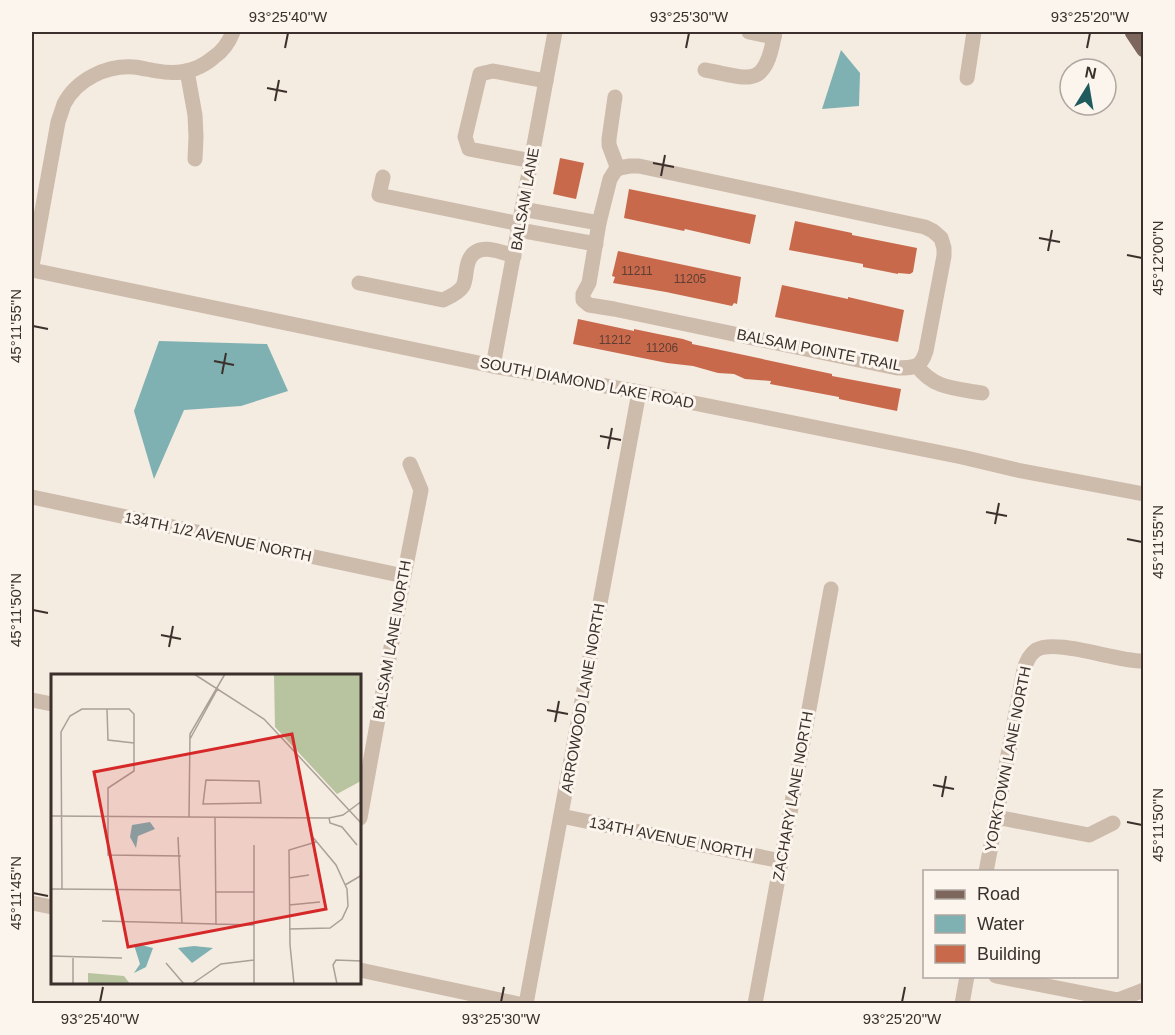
<svg xmlns="http://www.w3.org/2000/svg" width="1175" height="1035" font-family="Helvetica,sans-serif">
  <style>
    .water { fill: #7fb0b2 }
    .building { fill: #c8694b }
    .lines { fill: none; stroke-linecap: round; stroke-linejoin: round }
    .minor { stroke: #cdbbac; stroke-width: 15 }
    .major { stroke: #7d675c; stroke-width: 15 }
    .ticks { fill: none; stroke: #3b302b; stroke-width: 2 }
    .labels { text-anchor: middle; stroke-width: 6; stroke-linejoin: round; paint-order: stroke }
    .number-label { font-size: 12px; fill: #5e3e33 }
    .street-label { font-size: 15px; fill: #3b302b; stroke: #fbf5ee }
    .inset-road { fill: none; stroke: #aaa098; stroke-width: 1.5 }
    .view { fill: #d62828; fill-opacity: 0.15; stroke: #d62828; stroke-width: 3 }
    .inset-edge { fill: none; stroke: #3b302b; stroke-width: 3 }
    .neatline { fill: none; stroke: #3b302b; stroke-width: 2 }
    .ticks-label { font-size: 15px; text-anchor: middle; fill: #3b302b }
  </style>
  <rect width="100%" height="100%" fill="#f4ebe1"/>
  <g class="water">
    <path d="M841,50l19,23 -1,33 -37,3z"/>
    <path d="M159,341l108,3 21,47 -47,15 -57,4 -30,69 -20,-68z"/>
  </g>
  <g class="building">
    <path d="M560,158l24,5 -8,36 -23,-5z"/>
    <path d="M629,189l127,26 -6,29 -65,-15 -1,2 -60,-13z"/>
    <path d="M795,221l57,12v2l65,13 -4,24 -3,2 -12,-1v1l-35,-7v-3l-74,-14z"/>
    <path d="M618,251l123,26 -4,27 -3,-1 -2,3 -66,-14 -53,-9 2,-6 -3,-1z"/>
    <path d="M782,285l66,14v-2l56,13 -6,32 -123,-25z"/>
    <path d="M578,319l56,12v-2l24,5 25,5 9,3v2l24,5 116,25v2l69,13 -4,22 -58,-12v-2l-69,-13 1,-3 -26,-2 -11,-5 -16,-1 -25,-7 -26,-3 -94,-19z"/>
  </g>
  <g class="lines">
    <g class="minor">
      <path d="M749,32l25,5 1,-5"/>
      <path d="M705,70c44,8 59,20 69,-33"/>
      <path d="M187,71l8,44 1,22 -1,22"/>
      <path d="M967,78l7,-46"/>
      <path d="M615,97l-6,42v6l9,24"/>
      <path d="M532,161l-63,-12 -4,-12 15,-63 13,-3 53,10"/>
      <path d="M630,166h9l286,61 8,4 8,7 3,10v8l-18,95c-5,17 -12,17 -29,17l-283,-59 -25,-4 -6,-5v-6l6,-11 10,-60 11,-44 5,-8 4,-3z"/>
      <path d="M383,177l-4,18 141,29"/>
      <path d="M522,209l77,14"/>
      <path d="M519,230l77,14"/>
      <path d="M32,266l26,-144c2,-6 4,-12 6,-18 13,-25 43,-39 70,-37 8,1 16,3 23,4 21,4 41,0 57,-14 9,-6 15,-15 19,-25"/>
      <path d="M32,270l461,96 146,26 323,65 55,13 127,24"/>
      <path d="M359,283l84,17c6,-3 16,-7 20,-14 4,-8 2,-20 7,-28 9,-16 31,-6 44,-2"/>
      <path d="M493,366l62,-334"/>
      <path d="M917,366c17,23 38,22 65,27"/>
      <path d="M32,497l372,79"/>
      <path d="M32,700l20,4"/>
      <path d="M561,816l220,45"/>
      <path d="M996,817l93,18 24,-12"/>
      <path d="M360,818l44,-242 17,-86 -11,-26"/>
      <path d="M986,872l38,-202c2,-8 5,-15 12,-20 21,-12 81,12 108,11"/>
      <path d="M32,903l20,4"/>
      <path d="M360,970l159,34"/>
      <path d="M996,976l122,24 26,-10"/>
      <path d="M526,1004l113,-612"/>
      <path d="M755,1004l76,-415"/>
      <path d="M962,1004l5,-28"/>
    </g>
    <path class="major" d="M1132,32l12,18"/>
  </g>
  <path class="ticks" d="M285,48l3,-15M686,48l3,-15M1087,48l3,-15M267,88l20,4M275,101l4,-21M653,163l21,4M661,176l4,-21M1039,238l21,4M1048,251l4,-21M1127,255l15,3M33,326l15,3M214,361l20,4M222,374l4,-21M600,436l21,4M608,449l4,-21M986,512l21,4M995,524l4,-21M1127,539l15,3M33,610l15,3M161,635l20,4M169,647l4,-21M547,710l21,4M555,722l4,-21M933,785l21,4M942,797l4,-21M1127,822l15,3M33,893l15,3M100,1002l3,-15M501,1002l3,-15M902,1002l3,-15"/>
  <g class="labels">
    <g class="number-label">
      <text x="637" y="275">11211</text>
      <text x="690" y="283">11205</text>
      <text x="615" y="344">11212</text>
      <text x="662" y="352">11206</text>
    </g>
    <g class="street-label">
      <text transform="translate(525 199) rotate(-80)" y="5">BALSAM LANE</text>
      <text transform="translate(819 350) rotate(11)" y="5">BALSAM POINTE TRAIL</text>
      <text transform="translate(587 383) rotate(11)" y="5">SOUTH DIAMOND LAKE ROAD</text>
      <text transform="translate(218 537) rotate(12)" y="5">134TH 1/2 AVENUE NORTH</text>
      <text transform="translate(392 640) rotate(-80)" y="5">BALSAM LANE NORTH</text>
      <text transform="translate(583 698) rotate(-80)" y="5">ARROWOOD LANE NORTH</text>
      <text transform="translate(1008 759) rotate(-79)" y="5">YORKTOWN LANE NORTH</text>
      <text transform="translate(793 796) rotate(-80)" y="5">ZACHARY LANE NORTH</text>
      <text transform="translate(671 838) rotate(11)" y="5">134TH AVENUE NORTH</text>
    </g>
  </g>
  <g transform="translate(51 674)">
    <rect width="310" height="310" fill="#f4ebe1"/>
    <path d="M223,0h87v107l-24,13 -62,-67zM37,299l36,3 6,8h-42z" fill="#b8c4a0"/>
    <path d="M99,148l5,7 -17,7 -2,12 -6,-11 2,-12zM86,270l16,4 -7,19 -12,6 6,-9 -6,-19zM143,272l19,2 -21,15 -14,-15z" fill="#7fb0b2"/>
    <path class="inset-road" d="M143,0l70,45 98,105M56,35l1,31 26,3M139,65l28,-51M155,106l53,1 2,22 -58,1zM0,142l278,2 14,-3 19,-14M138,144l1,-84 35,-60M164,144l1,107M278,144l1,5 12,4 15,18M127,163l4,87M203,171v139M238,204l20,-3M294,211l17,-10M0,215l130,1M11,215l-1,-157 9,-16 12,-7h47l5,5v57l-26,17v67l73,1M164,218h39M238,231l31,-3M51,247l152,4M238,255l41,-1 12,-9 6,-13 -1,-17 -11,-24 -25,-30 -3,-17M0,282l71,2M22,284v26M115,289l18,21M141,310l29,-20 33,-4M243,310l-4,-39 -1,-95 27,-8M286,310l-4,-19 3,-5 26,1"/>
    <path class="view" d="M241,60l34,175 -198,38 -34,-175z"/>
    <rect width="310" height="310" class="inset-edge"/>
  </g>
  <rect width="1175" height="1035" fill="none" stroke="#fbf5ee" stroke-width="66"/>
  <rect x="923" y="870" width="195" height="108" fill="#fbf5ee" stroke="#aea6a0" stroke-width="1.5"/>
  <rect x="935" y="890" width="30" height="9" fill="#7d675c" stroke="#aea6a0" stroke-width="1.5"/>
  <text x="977" y="900" font-size="18" fill="#3b302b">Road</text>
  <rect x="935" y="915" width="30" height="18" fill="#7fb0b2" stroke="#aea6a0" stroke-width="1.5"/>
  <text x="977" y="930" font-size="18" fill="#3b302b">Water</text>
  <rect x="935" y="945" width="30" height="18" fill="#c8694b" stroke="#aea6a0" stroke-width="1.5"/>
  <text x="977" y="960" font-size="18" fill="#3b302b">Building</text>
  <g transform="translate(1088 87) rotate(11)"><circle r="28" fill="#fbf5ee" stroke="#aea6a0" stroke-width="1.5"/>
  <path d="M0-4.5L10 22L0 15L-10 22Z" fill="#1f5a5e"/>
  <text y="-9" font-size="16" font-weight="bold" text-anchor="middle" fill="#3b302b">N</text>
  </g>
  <rect x="33" y="33" width="1109" height="969" class="neatline"/>
  <g class="ticks-label">
    <text x="288" y="22">93°25'40"W</text>
    <text x="689" y="22">93°25'30"W</text>
    <text x="1090" y="22">93°25'20"W</text>
    <text transform="translate(1158 258) rotate(-90)" y="5">45°12'00"N</text>
    <text transform="translate(16 326) rotate(-90)" y="5">45°11'55"N</text>
    <text transform="translate(1158 542) rotate(-90)" y="5">45°11'55"N</text>
    <text transform="translate(16 610) rotate(-90)" y="5">45°11'50"N</text>
    <text transform="translate(1158 825) rotate(-90)" y="5">45°11'50"N</text>
    <text transform="translate(16 893) rotate(-90)" y="5">45°11'45"N</text>
    <text x="100" y="1024">93°25'40"W</text>
    <text x="501" y="1024">93°25'30"W</text>
    <text x="902" y="1024">93°25'20"W</text>
  </g>
</svg>
